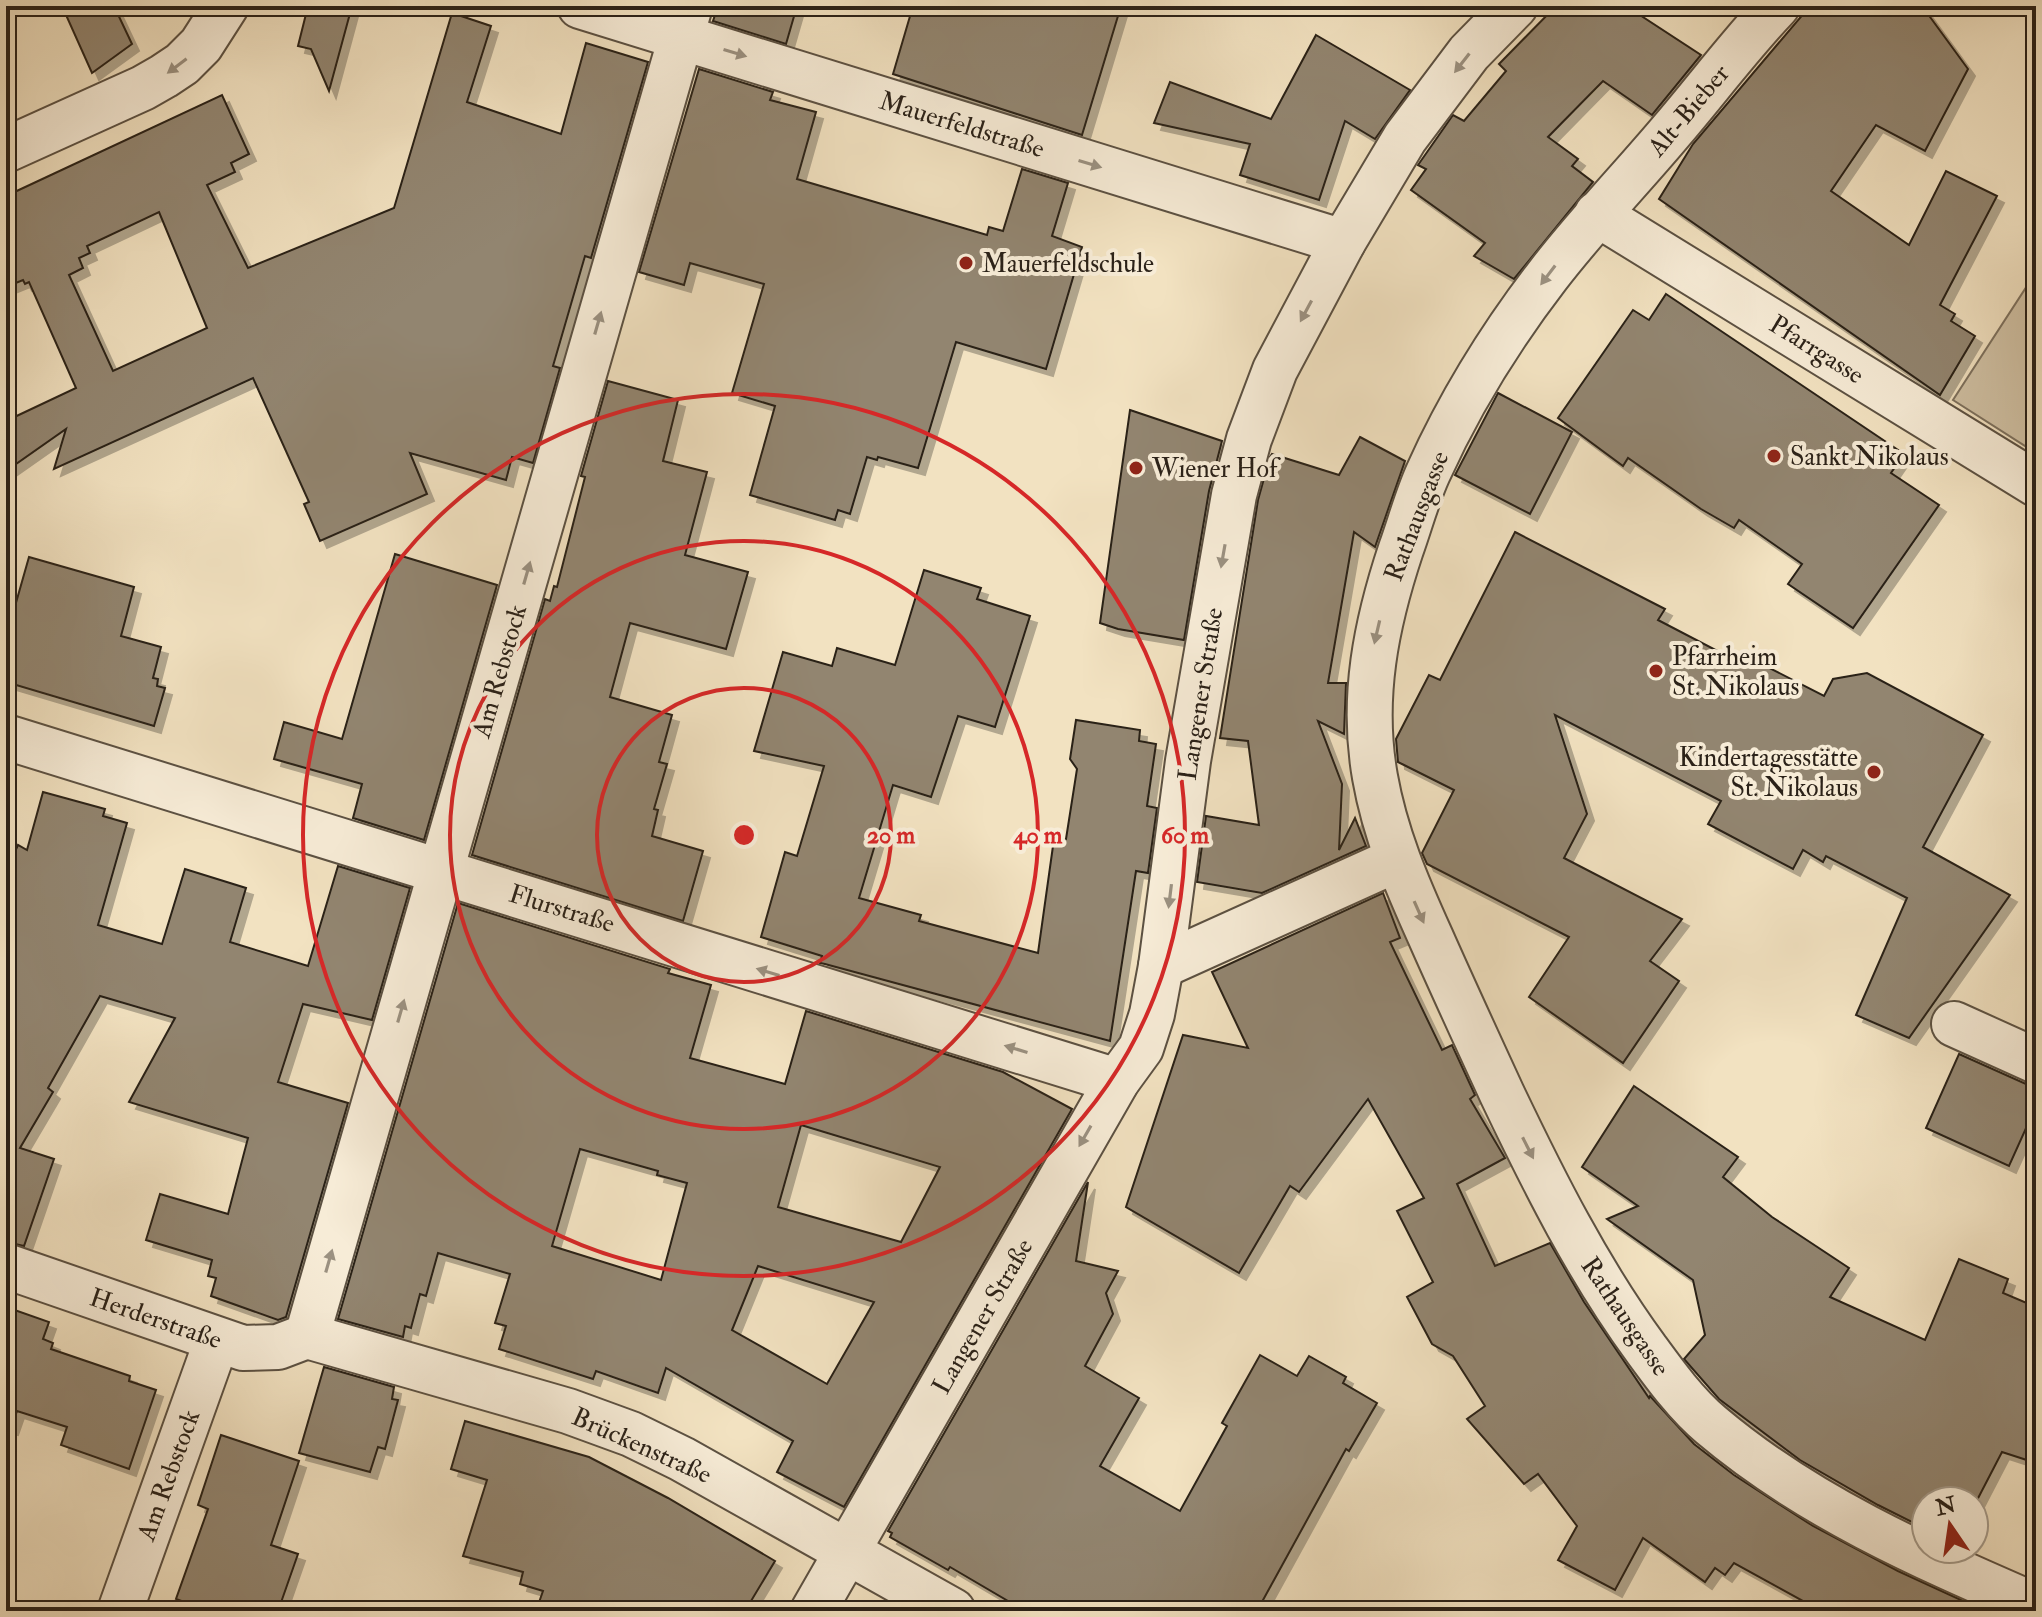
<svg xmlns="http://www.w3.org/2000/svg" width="2042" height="1617" font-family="'IM FELL Double Pica',serif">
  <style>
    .green { fill: #d0c1a4; stroke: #7d715e; stroke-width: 2 }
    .building { fill: #928570; stroke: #2a2118; stroke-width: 2; fill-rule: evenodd; filter: url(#shadow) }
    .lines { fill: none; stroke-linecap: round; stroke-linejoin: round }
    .minor-casing { stroke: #5c5142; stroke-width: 48 }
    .minor { stroke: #f7ecd7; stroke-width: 44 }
    .oneway { fill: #9b9181 }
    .ring { fill: none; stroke: #d62828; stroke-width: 4 }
    .poi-dot { fill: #8f2418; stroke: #f7ecd7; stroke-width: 3 }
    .labels { text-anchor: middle; stroke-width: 8; stroke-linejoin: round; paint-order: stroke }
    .street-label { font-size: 26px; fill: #2a2118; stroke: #f7ecd7 }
    .poi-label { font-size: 26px; fill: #2a2118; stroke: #f7ecd7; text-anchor: start }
    .centre { fill: #d62828; stroke: #f7ecd7; stroke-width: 4 }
    .ring-label { font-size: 24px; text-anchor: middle; font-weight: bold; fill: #d62828; stroke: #f7ecd7; stroke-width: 8; stroke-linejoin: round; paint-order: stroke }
  </style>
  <defs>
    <filter id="shadow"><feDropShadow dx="7" dy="7" stdDeviation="0" flood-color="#0004"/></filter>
  </defs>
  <rect width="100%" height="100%" fill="#f2e2c1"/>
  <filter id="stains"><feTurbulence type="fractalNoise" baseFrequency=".0025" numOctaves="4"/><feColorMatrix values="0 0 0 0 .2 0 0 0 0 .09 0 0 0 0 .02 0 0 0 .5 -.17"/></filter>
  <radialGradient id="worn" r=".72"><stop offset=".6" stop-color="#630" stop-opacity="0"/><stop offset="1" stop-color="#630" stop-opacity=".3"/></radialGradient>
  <path class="green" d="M2036,272v181l-83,-53z"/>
  <g class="building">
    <path d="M62,6h52l18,38 -40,29z"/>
    <path d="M308,6h44l-23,85 -18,-42 -13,-3z"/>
    <path d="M718,6h79l-11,38 -73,-23z"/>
    <path d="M913,6h208l-39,129 -189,-61z"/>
    <path d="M1556,6h70l75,49 -49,60 -49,-34 -55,56 30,22 -6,7 21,16 -79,97 -40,-23 11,-13 -74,-53 15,-21 -8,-4 35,-50 11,6 42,-50 -7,-7z"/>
    <path d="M1810,6h112l46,63 -43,82 -49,-26 -45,66 78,54 37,-74 51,25 -57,109 15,9 -4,7 24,15 -35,59 -281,-196 34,-55z"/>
    <path d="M452,13l39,13 -24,76 94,32 25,-91 62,19 -57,196 -6,-2 -32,110 7,2 -27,95 -21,-6 -6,23 -96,-27 17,41 -107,47 -16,-37 5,-2 -56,-124 -199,91 12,-40 -60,42v-50l70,-33 -47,-106 -4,2 -2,-4 -17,7v-91l216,-101 27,59 -18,9 4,9 -28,13 41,83 146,-60zM159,212l48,116 -94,43 -44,-96 14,-7 -4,-10 11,-5 -3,-7z"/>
    <path d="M1316,35l94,55 -35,49 -30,-18 -26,79 -79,-25 10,-31 -96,-21 16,-41 101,37z"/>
    <path d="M699,69l74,23 -3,8 46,12 -19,67 190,56 2,-8 14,4 19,-62 46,14 -16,53 30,11 -36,122 -90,-27 -38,126 -40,-11 -1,3 -10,-3 -17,57 -12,-4 -3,10 -85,-25 25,-89 -43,-13 32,-109 -74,-21 -6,22 -45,-13z"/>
    <path d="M1666,294l238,160 -13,19 48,32 -86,123 -65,-44 14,-20 -63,-44 -5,8 -33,-19 -73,-51 -5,8 -65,-48 75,-108 16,10z"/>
    <path d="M608,381l70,19 -15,61 44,11 -22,83 63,17 -22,77 -96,-26 -20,74 62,18 -13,47 8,2 -13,45 4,1 -6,26 51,15 -20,70 -211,-66 73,-256 5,2 4,-15 3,1 28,-110 -4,-1z"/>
    <path d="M1498,393l74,39 -42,82 -75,-39z"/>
    <path d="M1130,410l92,31 -13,50 -25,149 -66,-11 -18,-6z"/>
    <path d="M1360,437l45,24 -30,86 -21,-15 -26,151h18l-2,51 -26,-13 24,63 -3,66 16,-32 11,28 -104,47 -65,-11 9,-66 53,9 -11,-84 -28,-3 38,-238 12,-43 2,-3 67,21z"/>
    <path d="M1515,532l150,77 -7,11 90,47 4,-8 72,37 9,-17 34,-6 116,62 -60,112 87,48 -101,143 -53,-23 51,-117 -81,-42 -3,6 -20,-12 -10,19 -85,-45 13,-23 -166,-86 32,99 -23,44 118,61 -32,42 29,20 -56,82 -94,-66 40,-60 -142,-73 -5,-11 32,-63 -56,-28 -2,-23 33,-64 11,5z"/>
    <path d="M395,554l102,31 -73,255 -71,-22 9,-34 -88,-25 10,-37 58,17z"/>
    <path d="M29,557l105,30 -13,49 40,11 -8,31 5,1 -1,7 8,2 -11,38 -148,-44v-44z"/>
    <path d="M924,570l57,18 -4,11 53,17 -35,111 -37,-11 -27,81 -38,-12 -34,113 62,17 -2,6 119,32 15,-107 13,-7 11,-70 -7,-10 6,-39 64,10 -1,11 17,3 -9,62 10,2 -9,65 -12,-2 -26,170 -285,-77 -5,-1 2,-7 -61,-19 24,-85 12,4 27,-90 -70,-15 29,-99 49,14 5,-18 58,17z"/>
    <path d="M43,792l62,17 -2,7 24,7 -29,102 64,19 23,-75 61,19 -16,54 78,24 30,-100 72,22 -38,132 -69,-16 -25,78 70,21 -62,214 -8,3 -67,-24 5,-18 -8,-2 4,-16 -66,-20 14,-46 68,20 20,-76 -119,-36 46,-84 -75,-22 -52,92 5,4 -33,56 34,11 -30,87 -18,-4v-371l12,-26 9,5z"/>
    <path d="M1383,893l17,45 -10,4 52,108 10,-5 23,50 -5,4 35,59 -48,26 38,82 55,-23 34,59 65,96 1,-2 44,48 40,31 79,51 85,45 87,40h-164l-87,-48 -9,12 -10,-7 -10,14 -62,-44 -28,52 -57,-30 19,-34 -39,-52 -14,10 -57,-65 18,-13 -32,-50 -21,-12 -25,-47 26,-15 -36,-71 27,-13 -56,-99 -69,93 -9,-6 -51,87 -113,-66 57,-172 65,13 -36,-76z"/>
    <path d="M458,903l212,66 -2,4 43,12 -21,73 95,26 21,-73 197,61 69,37 -228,398 -67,-35 16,-31 -127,-73 -8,25 -62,-22 -3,8 -94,-30 7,-23 -11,-3 15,-49 -72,-21 -12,43 -6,-2 -9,34 -6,-2 -2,11 -65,-18zM801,1125l139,42 -39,75 -123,-35zM580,1149l78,22 -1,4 30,8 -26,97 -109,-34zM758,1266l116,36 -47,82 -95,-54z"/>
    <path d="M1959,1054l67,30 10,2v20l-27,60 -83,-38z"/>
    <path d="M1634,1086l104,71 -15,20 49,40 77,51 -19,29 95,43 34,-81 49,20 -5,14 33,14v156l-34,-11 -28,54v-5h-48v28l-48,-24 -78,-45 -81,-61 -35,-40 21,-24 -12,-55 -86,-61 31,-13 -56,-39z"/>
    <path d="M1088,1182l-12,79 42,10 -12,22 7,21 -28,52 54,32 -39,68 80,45 47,-85 -5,-3 38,-68 37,21 12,-20 37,21 -3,6 34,20 -28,48 -3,-2 -89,162h-232l-75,-44 -2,3 -58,-33 2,-4 -4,-2z"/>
    <path d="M6,1307l43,15 -6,17 10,4 -2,6 79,27 -1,5 27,9 -27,79 -68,-24 6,-18 -50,-16 -6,17 -5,-1z"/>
    <path d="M324,1367l70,20 -2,12 6,1 -13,49 -7,-2 -8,25 -71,-19z"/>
    <path d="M465,1421l124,36 79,41 107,63 -30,50h-209l7,-20 -23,-7 3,-12 -60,-16 24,-76 -36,-11z"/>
    <path d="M221,1435l78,26 -28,84 27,9 -20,57h-69l-33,-12 32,-90 -10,-4z"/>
  </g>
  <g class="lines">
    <defs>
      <g id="minor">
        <path d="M580,6l763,236"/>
        <path d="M1777,6c-37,39 -69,82 -104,123 -41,49 -86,95 -125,146 -47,61 -88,127 -120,198 -11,24 -18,51 -27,76 -25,75 -40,149 -26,228 10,57 32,108 56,161 23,52 47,104 71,156 42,88 86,176 144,255 19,26 40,55 65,76 97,82 210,131 325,181"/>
        <path d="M6,150l137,-62 21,-12 18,-12 19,-19 25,-39"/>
        <path d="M1597,214l439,270"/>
        <path d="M6,737l1111,344"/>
        <path d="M1161,966l235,-106"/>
        <path d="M1954,1024l82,37"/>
        <path d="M6,1266l237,82 35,-1 29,-11"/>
        <path d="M307,1336l383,-1330"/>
        <path d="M307,1336l261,75 63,23 51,25 271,152"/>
        <path d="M120,1611l97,-271"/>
        <path d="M813,1611l304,-530 24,-33 11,-34 9,-48 27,-205 46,-266 15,-56 26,-69 68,-128 62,-104 64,-85 46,-47"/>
      </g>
    </defs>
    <use href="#minor" class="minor-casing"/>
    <use href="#minor" class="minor"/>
  </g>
  <defs><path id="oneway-solid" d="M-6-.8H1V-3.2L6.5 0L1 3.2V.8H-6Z" transform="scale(2)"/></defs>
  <g class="oneway">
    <use href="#oneway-solid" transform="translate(735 53) rotate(17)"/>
    <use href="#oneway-solid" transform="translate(1462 63) rotate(128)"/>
    <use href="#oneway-solid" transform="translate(177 66) rotate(143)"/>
    <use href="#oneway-solid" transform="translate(1090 164) rotate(17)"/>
    <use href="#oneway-solid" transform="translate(1548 275) rotate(127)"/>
    <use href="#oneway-solid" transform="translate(1306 311) rotate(118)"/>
    <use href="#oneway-solid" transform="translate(598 323) rotate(-74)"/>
    <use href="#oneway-solid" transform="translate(1223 556) rotate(100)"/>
    <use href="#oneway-solid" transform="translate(527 573) rotate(-74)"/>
    <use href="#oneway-solid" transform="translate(1377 632) rotate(103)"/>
    <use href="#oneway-solid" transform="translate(1170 896) rotate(97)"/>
    <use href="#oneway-solid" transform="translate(1419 912) rotate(66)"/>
    <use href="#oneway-solid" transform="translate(768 972) rotate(-163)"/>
    <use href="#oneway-solid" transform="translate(401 1011) rotate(-74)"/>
    <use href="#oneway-solid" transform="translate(1016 1049) rotate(-163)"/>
    <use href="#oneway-solid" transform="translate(1085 1136) rotate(120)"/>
    <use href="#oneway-solid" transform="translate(1528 1148) rotate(63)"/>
    <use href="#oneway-solid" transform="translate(329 1261) rotate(-74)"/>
  </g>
  <g class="ring">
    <circle cx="744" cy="835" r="147"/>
    <circle cx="744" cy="835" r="294"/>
    <circle cx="744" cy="835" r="441"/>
  </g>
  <g class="poi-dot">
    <circle cx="966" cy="263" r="8"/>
    <circle cx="1774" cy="456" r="8"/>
    <circle cx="1136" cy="468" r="8"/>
    <circle cx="1656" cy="671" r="8"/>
    <circle cx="1874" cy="772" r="8"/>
  </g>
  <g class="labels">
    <g class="street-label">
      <text transform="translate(1688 110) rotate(-50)" y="9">Alt-Bieber</text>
      <text transform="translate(962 124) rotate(17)" y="9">Mauerfeldstraße</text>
      <text transform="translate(1817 349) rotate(32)" y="9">Pfarrgasse</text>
      <text transform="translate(1416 516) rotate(-69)" y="9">Rathausgasse</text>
      <text transform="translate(499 671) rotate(-74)" y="9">Am Rebstock</text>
      <text transform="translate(1200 694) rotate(-81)" y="9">Langener Straße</text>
      <text transform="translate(562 908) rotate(17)" y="9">Flurstraße</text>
      <text transform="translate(982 1316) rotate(-60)" y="9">Langener Straße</text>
      <text transform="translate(1626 1316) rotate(56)" y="9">Rathausgasse</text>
      <text transform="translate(156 1318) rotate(19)" y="9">Herderstraße</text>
      <text transform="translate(642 1445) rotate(24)" y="9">Brückenstraße</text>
      <text transform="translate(168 1475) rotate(-70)" y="9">Am Rebstock</text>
    </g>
    <g class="poi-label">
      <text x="982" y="272">Mauerfeldschule</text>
      <text x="1790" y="465">Sankt Nikolaus</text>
      <text x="1152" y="477">Wiener Hof</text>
      <text x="1672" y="665">Pfarrheim<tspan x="1672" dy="30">St. Nikolaus</tspan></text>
      <text x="1858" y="766" text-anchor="end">Kindertagesstätte<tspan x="1858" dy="30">St. Nikolaus</tspan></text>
    </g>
  </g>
  <circle cx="744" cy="835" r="12" class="centre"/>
  <g class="ring-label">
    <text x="891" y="843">20 m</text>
    <text x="1038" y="843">40 m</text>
    <text x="1185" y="843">60 m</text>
  </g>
  <rect width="2042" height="1617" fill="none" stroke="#f2e2c1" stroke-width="32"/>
  <rect x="8" y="8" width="2026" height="1601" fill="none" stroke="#2a2118" stroke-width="4"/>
  <rect x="16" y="16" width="2010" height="1585" fill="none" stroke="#2a2118" stroke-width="2"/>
  <g transform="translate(1950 1525) rotate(347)"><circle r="38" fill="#f7ecd7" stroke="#a59b8b" stroke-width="2"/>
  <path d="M0-6L14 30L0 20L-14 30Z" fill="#8f2418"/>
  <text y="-12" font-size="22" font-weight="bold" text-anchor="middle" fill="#2a2118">N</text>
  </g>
  <rect width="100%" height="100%" filter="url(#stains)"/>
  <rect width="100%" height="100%" fill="url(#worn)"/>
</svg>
